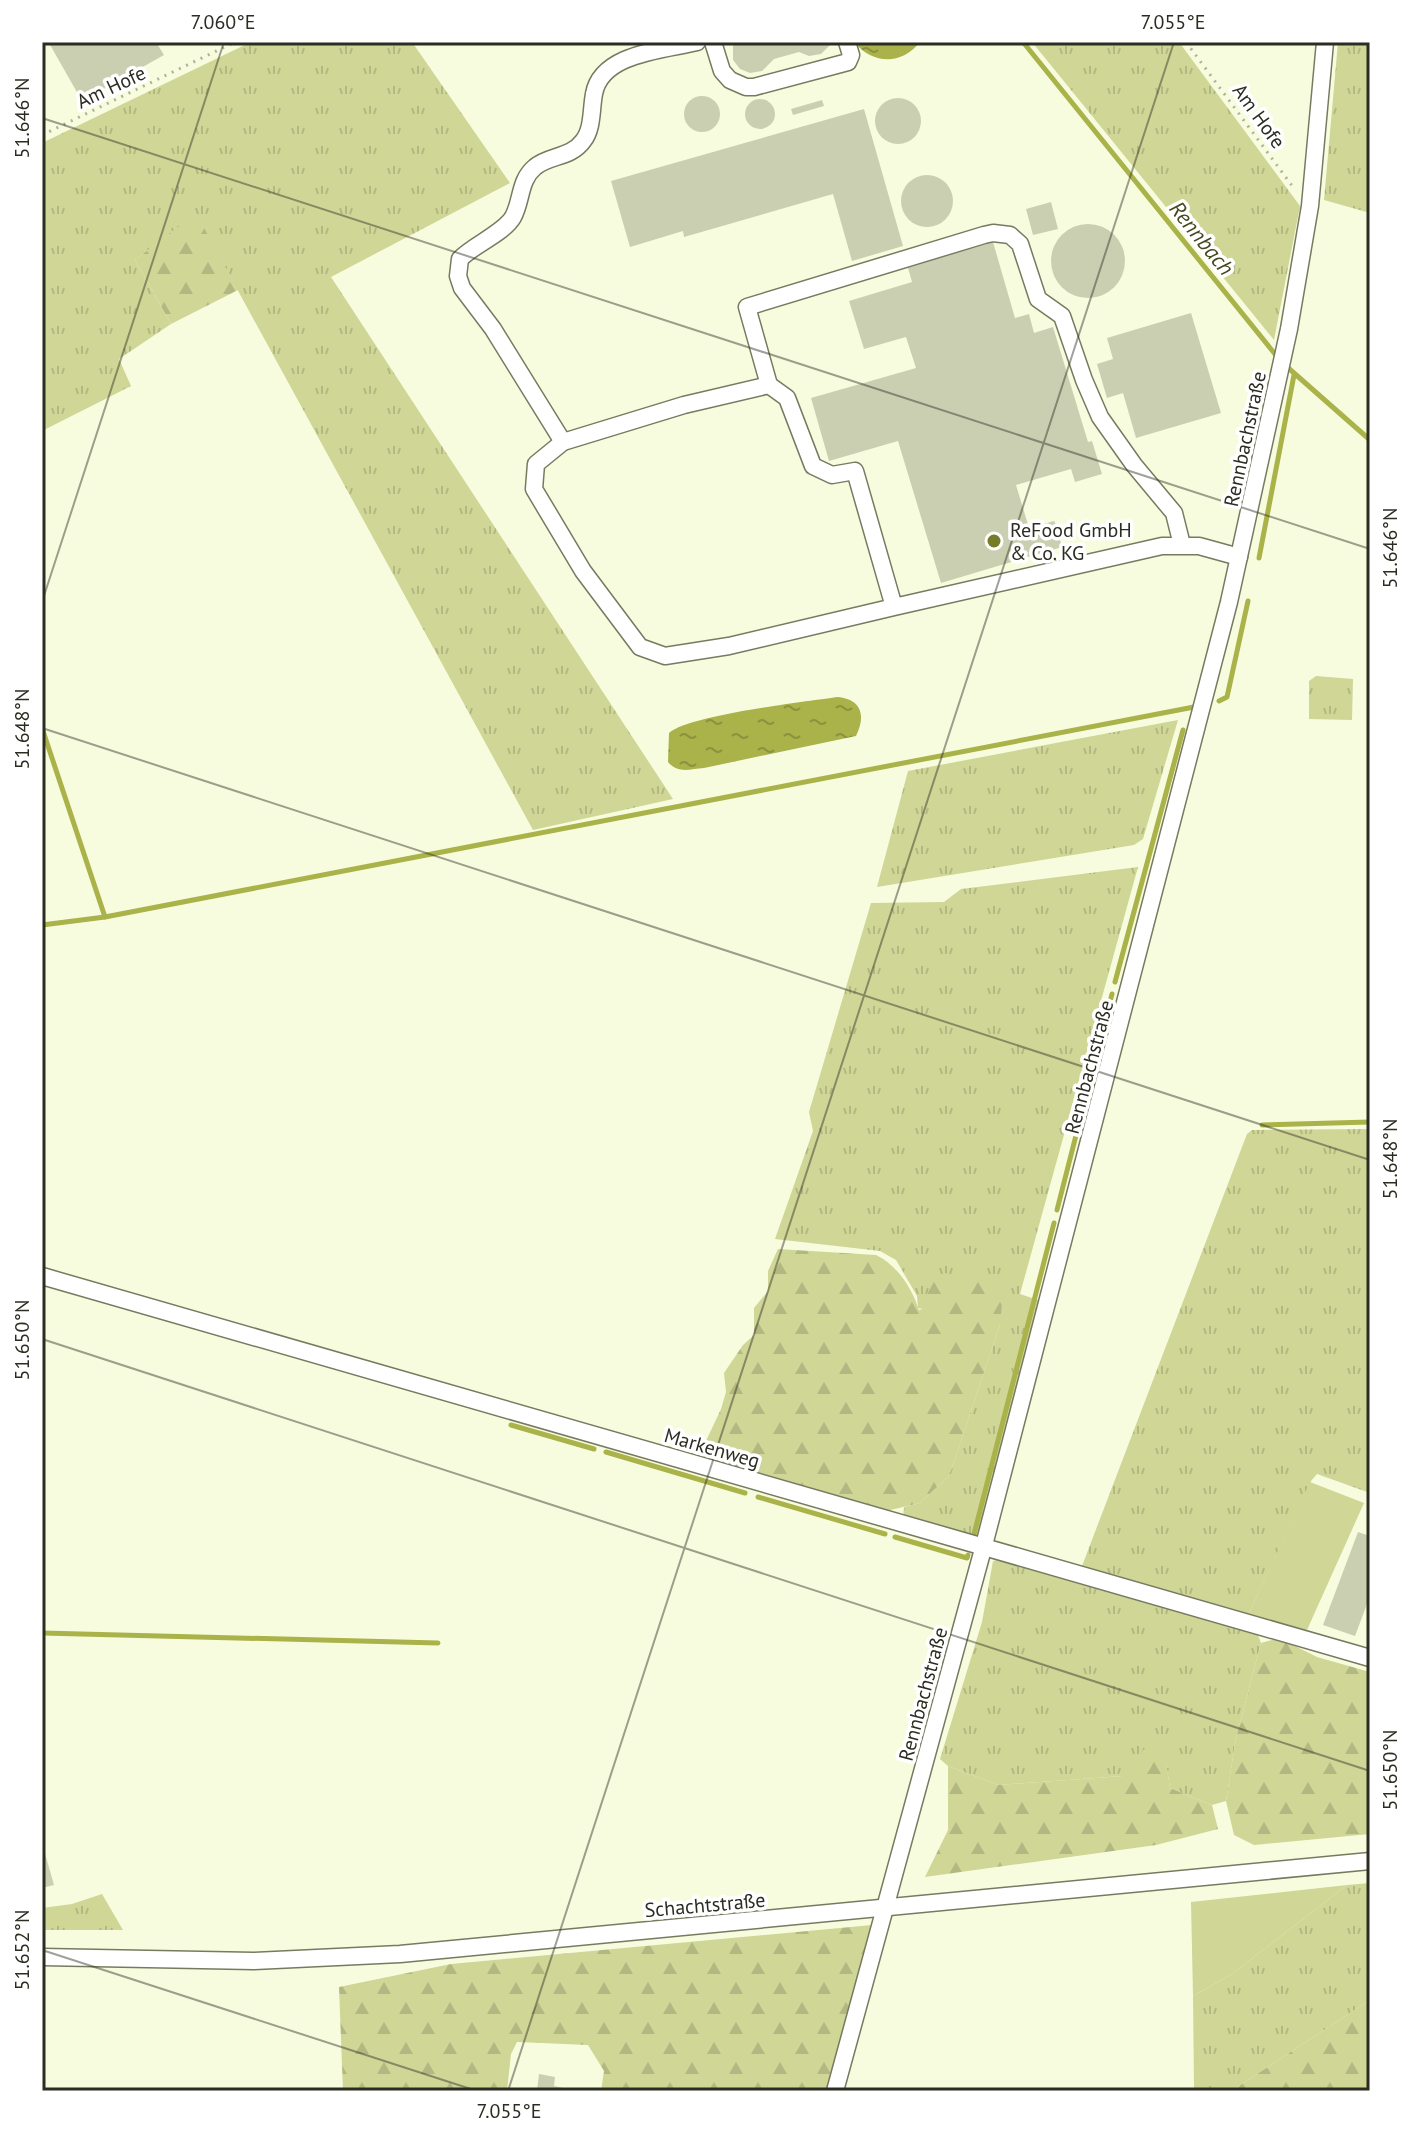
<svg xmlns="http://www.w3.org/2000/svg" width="1412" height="2133" font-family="'PT Sans',sans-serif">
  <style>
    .grass { fill: url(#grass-tufts) }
    .forest { fill: url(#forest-firs) }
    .green { fill: #cfd696 }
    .water { fill: url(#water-ripples) }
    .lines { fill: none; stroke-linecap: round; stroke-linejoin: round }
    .stream { stroke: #aab24a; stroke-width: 5 }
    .building { fill: #cbcfb2 }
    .minor-casing { stroke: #777a60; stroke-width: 19 }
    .path { stroke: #b0b39c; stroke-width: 3; stroke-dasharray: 2 6; stroke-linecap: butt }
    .minor { stroke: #fff; stroke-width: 16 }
    .ticks { fill: none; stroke: #2c2d22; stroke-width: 2; stroke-opacity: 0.45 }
    .poi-dot { fill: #767c26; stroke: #fff; stroke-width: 3 }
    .labels { text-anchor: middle; stroke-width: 7; stroke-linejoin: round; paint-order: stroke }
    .street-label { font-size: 20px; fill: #2c2d22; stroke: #fff }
    .poi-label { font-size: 20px; fill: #2c2d22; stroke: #fff; text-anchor: start }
    .water-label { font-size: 22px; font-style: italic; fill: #45491e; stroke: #fff }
    .neatline { fill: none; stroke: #2c2d22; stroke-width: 3 }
    .ticks-label { font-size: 20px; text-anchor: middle; fill: #2c2d22 }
  </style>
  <defs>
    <pattern id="grass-tufts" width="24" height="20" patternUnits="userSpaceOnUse" patternTransform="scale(2)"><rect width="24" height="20" fill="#cfd696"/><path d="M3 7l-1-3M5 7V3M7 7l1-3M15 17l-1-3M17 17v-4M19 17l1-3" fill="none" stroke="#b2b881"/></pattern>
    <pattern id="forest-firs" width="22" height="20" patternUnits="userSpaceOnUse" patternTransform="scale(2)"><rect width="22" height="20" fill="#cfd696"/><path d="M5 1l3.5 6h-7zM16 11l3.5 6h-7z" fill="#b2b881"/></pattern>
    <pattern id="water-ripples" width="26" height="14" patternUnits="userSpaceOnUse" patternTransform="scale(2)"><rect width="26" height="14" fill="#aab24a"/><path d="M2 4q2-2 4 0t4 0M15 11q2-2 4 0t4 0" fill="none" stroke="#8b913d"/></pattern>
  </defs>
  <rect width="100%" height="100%" fill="#f8fcde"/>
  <g class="grass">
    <path d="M251,42h161l98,141 -179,94 342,522 -140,31 -337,-616 -61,46 36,64 -52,35 12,27 -89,45v-288z"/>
    <path d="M1032,42h147l121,164 -26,134z"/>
    <path d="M1338,42h32v171l-46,-13z"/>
    <path d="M1316,676l37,3 -1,41 -43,-1v-38z"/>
    <path d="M1178,720l-35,119 -9,6 -257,42 31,-116z"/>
    <path d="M1138,867l-118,427 21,7 -61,235 -4,3 -73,-18 1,-14 16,-4 29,-27 51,-151 -82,-17 -1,-12 -21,-36 -16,-9 -105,-12 38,-108 -4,-19 62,-209 73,-1 17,-13z"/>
    <path d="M1370,1129v364l-53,-19 -6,7 -63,134 -166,-49 165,-432 5,-4z"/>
    <path d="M997,1560l261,75 3,8 -25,95 -10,63 -14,4 -42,-17 -4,-25 -43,13 -125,9 -50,-19 -8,-7 42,-137 11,-61z"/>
    <path d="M1370,1883v117l-139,91 -37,-3 -1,-92 39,-22 115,-89z"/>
    <path d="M102,1894l21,36h-81v-22l30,-4z"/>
  </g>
  <g class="forest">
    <path d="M196,213l42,77 -67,34 -36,-64z"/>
    <path d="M778,1249l98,6c21,10 36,33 43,55l6,-2 6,-31 14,-4 46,13 11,17 -2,22 -51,151 -29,27 -38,9 -184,-54 23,-49 5,-17 -2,-19 19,-28 11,-10v-27l14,-17v-20z"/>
    <path d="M1279,1638l38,19 53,15v162l-116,11 -20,-10 -8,-34 10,-63 25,-95z"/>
    <path d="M1144,1749l22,13 4,26 42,17 6,24 -62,16 -231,32 23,-47v-64l50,19 125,-9z"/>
    <path d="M872,1925l-44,166h-227l3,-20 -16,-26 -71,-3 -6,12 -4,37h-164l-4,-104 112,-23z"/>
    <path d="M1370,2000v91h-139z"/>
  </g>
  <g class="green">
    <path d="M1310,1482l54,21 -57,127 -59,-15z"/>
    <path d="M1347,1885l-115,89 -39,22 -2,-94z"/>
  </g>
  <g class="water">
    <path d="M854,42h66c-18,23 -47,23 -66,0z"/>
    <path d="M837,697c25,2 29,19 19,39l-152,32c-14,1 -26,6 -36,-6l1,-29c20,-18 135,-31 168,-36z"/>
  </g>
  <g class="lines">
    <g class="stream">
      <path d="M1023,42l256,317"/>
      <path d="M1286,366l84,74"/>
      <path d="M1259,558l35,-183"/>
      <path d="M1219,701l8,-4 21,-96"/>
      <path d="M42,728l63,189"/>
      <path d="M42,925l63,-8 1089,-210"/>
      <path d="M1115,982l68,-252"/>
      <path d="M1262,1125l108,-3"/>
      <path d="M1057,1210l55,-216"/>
      <path d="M511,1425l83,24"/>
      <path d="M606,1452l139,41"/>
      <path d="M758,1497l127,37"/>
      <path d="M895,1537l72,21 1,-3"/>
      <path d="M973,1538l81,-315"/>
      <path d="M42,1633l396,10"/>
    </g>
  </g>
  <g class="building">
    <path d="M51,42h105l8,13 -82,46 -33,-58z"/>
    <path d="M733,42h100l-12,12 -12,2 -10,-4 -25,7 -12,12 -12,2 -10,-4 -7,-9z"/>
    <circle cx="702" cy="114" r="18"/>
    <circle cx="898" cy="121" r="23"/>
    <circle cx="760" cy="114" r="15"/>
    <path d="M822,100l2,6 -31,9 -2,-6z"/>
    <path d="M864,109l39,137 -51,15 -19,-67 -149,43 -1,-6 -53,16 -19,-66z"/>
    <circle cx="927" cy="201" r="26"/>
    <path d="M1051,202l7,27 -25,6 -7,-26z"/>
    <circle cx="1088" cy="261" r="37"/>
    <path d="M993,242l22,76 14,-4 5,19 19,-6 35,115 4,-1 10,33 -27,8 -4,-13 -55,16 13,43 25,-7 7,12 -2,3 3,11 -121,36 -43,-142 -69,20 -18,-63 105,-30 -10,-31 -42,12 -15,-48 63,-19 -4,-14z"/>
    <path d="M1191,313l30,100 -85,25 -13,-45 -16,5 -10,-34 16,-5 -6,-21z"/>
    <path d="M1358,1532l12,4v60l-15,40 -32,-11z"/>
    <path d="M42,1843l12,42 -12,3z"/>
    <path d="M539,2074l16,3 -1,9 23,5h-40z"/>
  </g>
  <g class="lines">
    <defs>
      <g id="minor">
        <path d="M713,42l9,29 8,9 16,7h8l94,-25 3,-7 -4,-13"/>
        <path d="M769,385l-22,-78 237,-72 9,-2 17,2 10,9 18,55 24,17 22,64 16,37 34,48 40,48 8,32"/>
        <path d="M563,442l-70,-113 -31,-41 -4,-12 2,-17c13,-14 44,-26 53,-42 9,-16 6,-37 22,-50 14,-12 36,-9 48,-26 10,-12 8,-32 11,-47 7,-41 70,-44 103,-52"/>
        <path d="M894,607l-165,39 -64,10 -25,-9 -57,-76 -49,-82 2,-25 27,-22 121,-37 85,-20 18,13 26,68 19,9 23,-4 39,136 268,-61h37l40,11"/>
        <path d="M42,1276l1328,382"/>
        <path d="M42,1957l212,4 146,-7 970,-93"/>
        <path d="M835,2091l148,-542 246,-947 60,-273 21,-123 15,-164"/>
      </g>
    </defs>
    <use href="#minor" class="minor-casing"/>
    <g class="path">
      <path d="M1186,42l107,145"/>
      <path d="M42,135l193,-93"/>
    </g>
    <use href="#minor" class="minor"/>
  </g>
  <path class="ticks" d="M42,118l1328,431M42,602l182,-560M42,728l1328,432M42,1339l1328,432M42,1950l435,141M508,2091l666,-2049"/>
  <circle class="poi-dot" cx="994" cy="541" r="8"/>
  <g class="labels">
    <g class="street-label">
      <text transform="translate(111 87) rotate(-25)" y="7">Am Hofe</text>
      <text transform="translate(1259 116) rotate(54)" y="7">Am Hofe</text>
      <text transform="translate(1245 439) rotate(-78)" y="7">Rennbachstraße</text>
      <text transform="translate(1089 1067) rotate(-75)" y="7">Rennbachstraße</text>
      <text transform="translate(712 1448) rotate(16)" y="7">Markenweg</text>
      <text transform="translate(923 1694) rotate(-75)" y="7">Rennbachstraße</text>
      <text transform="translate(705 1905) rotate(-5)" y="7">Schachtstraße</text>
    </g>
    <g class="poi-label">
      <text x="1010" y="537">ReFood GmbH<tspan x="1010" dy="23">&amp; Co. KG</tspan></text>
    </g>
    <g class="water-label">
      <text transform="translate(1202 238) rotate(51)" y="8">Rennbach</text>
    </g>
  </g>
  <rect width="1412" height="2133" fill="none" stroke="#ffffff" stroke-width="88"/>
  <rect x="44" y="44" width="1324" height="2045" class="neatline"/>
  <g class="ticks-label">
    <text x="223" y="29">7.060°E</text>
    <text x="1173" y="29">7.055°E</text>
    <text transform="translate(22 118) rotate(-90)" y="7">51.646°N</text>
    <text transform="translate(1390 548) rotate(-90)" y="7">51.646°N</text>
    <text transform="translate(22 729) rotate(-90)" y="7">51.648°N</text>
    <text transform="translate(1390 1159) rotate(-90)" y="7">51.648°N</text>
    <text transform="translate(22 1340) rotate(-90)" y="7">51.650°N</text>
    <text transform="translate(1390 1770) rotate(-90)" y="7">51.650°N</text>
    <text transform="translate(22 1950) rotate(-90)" y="7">51.652°N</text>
    <text x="509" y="2118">7.055°E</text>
  </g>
</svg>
